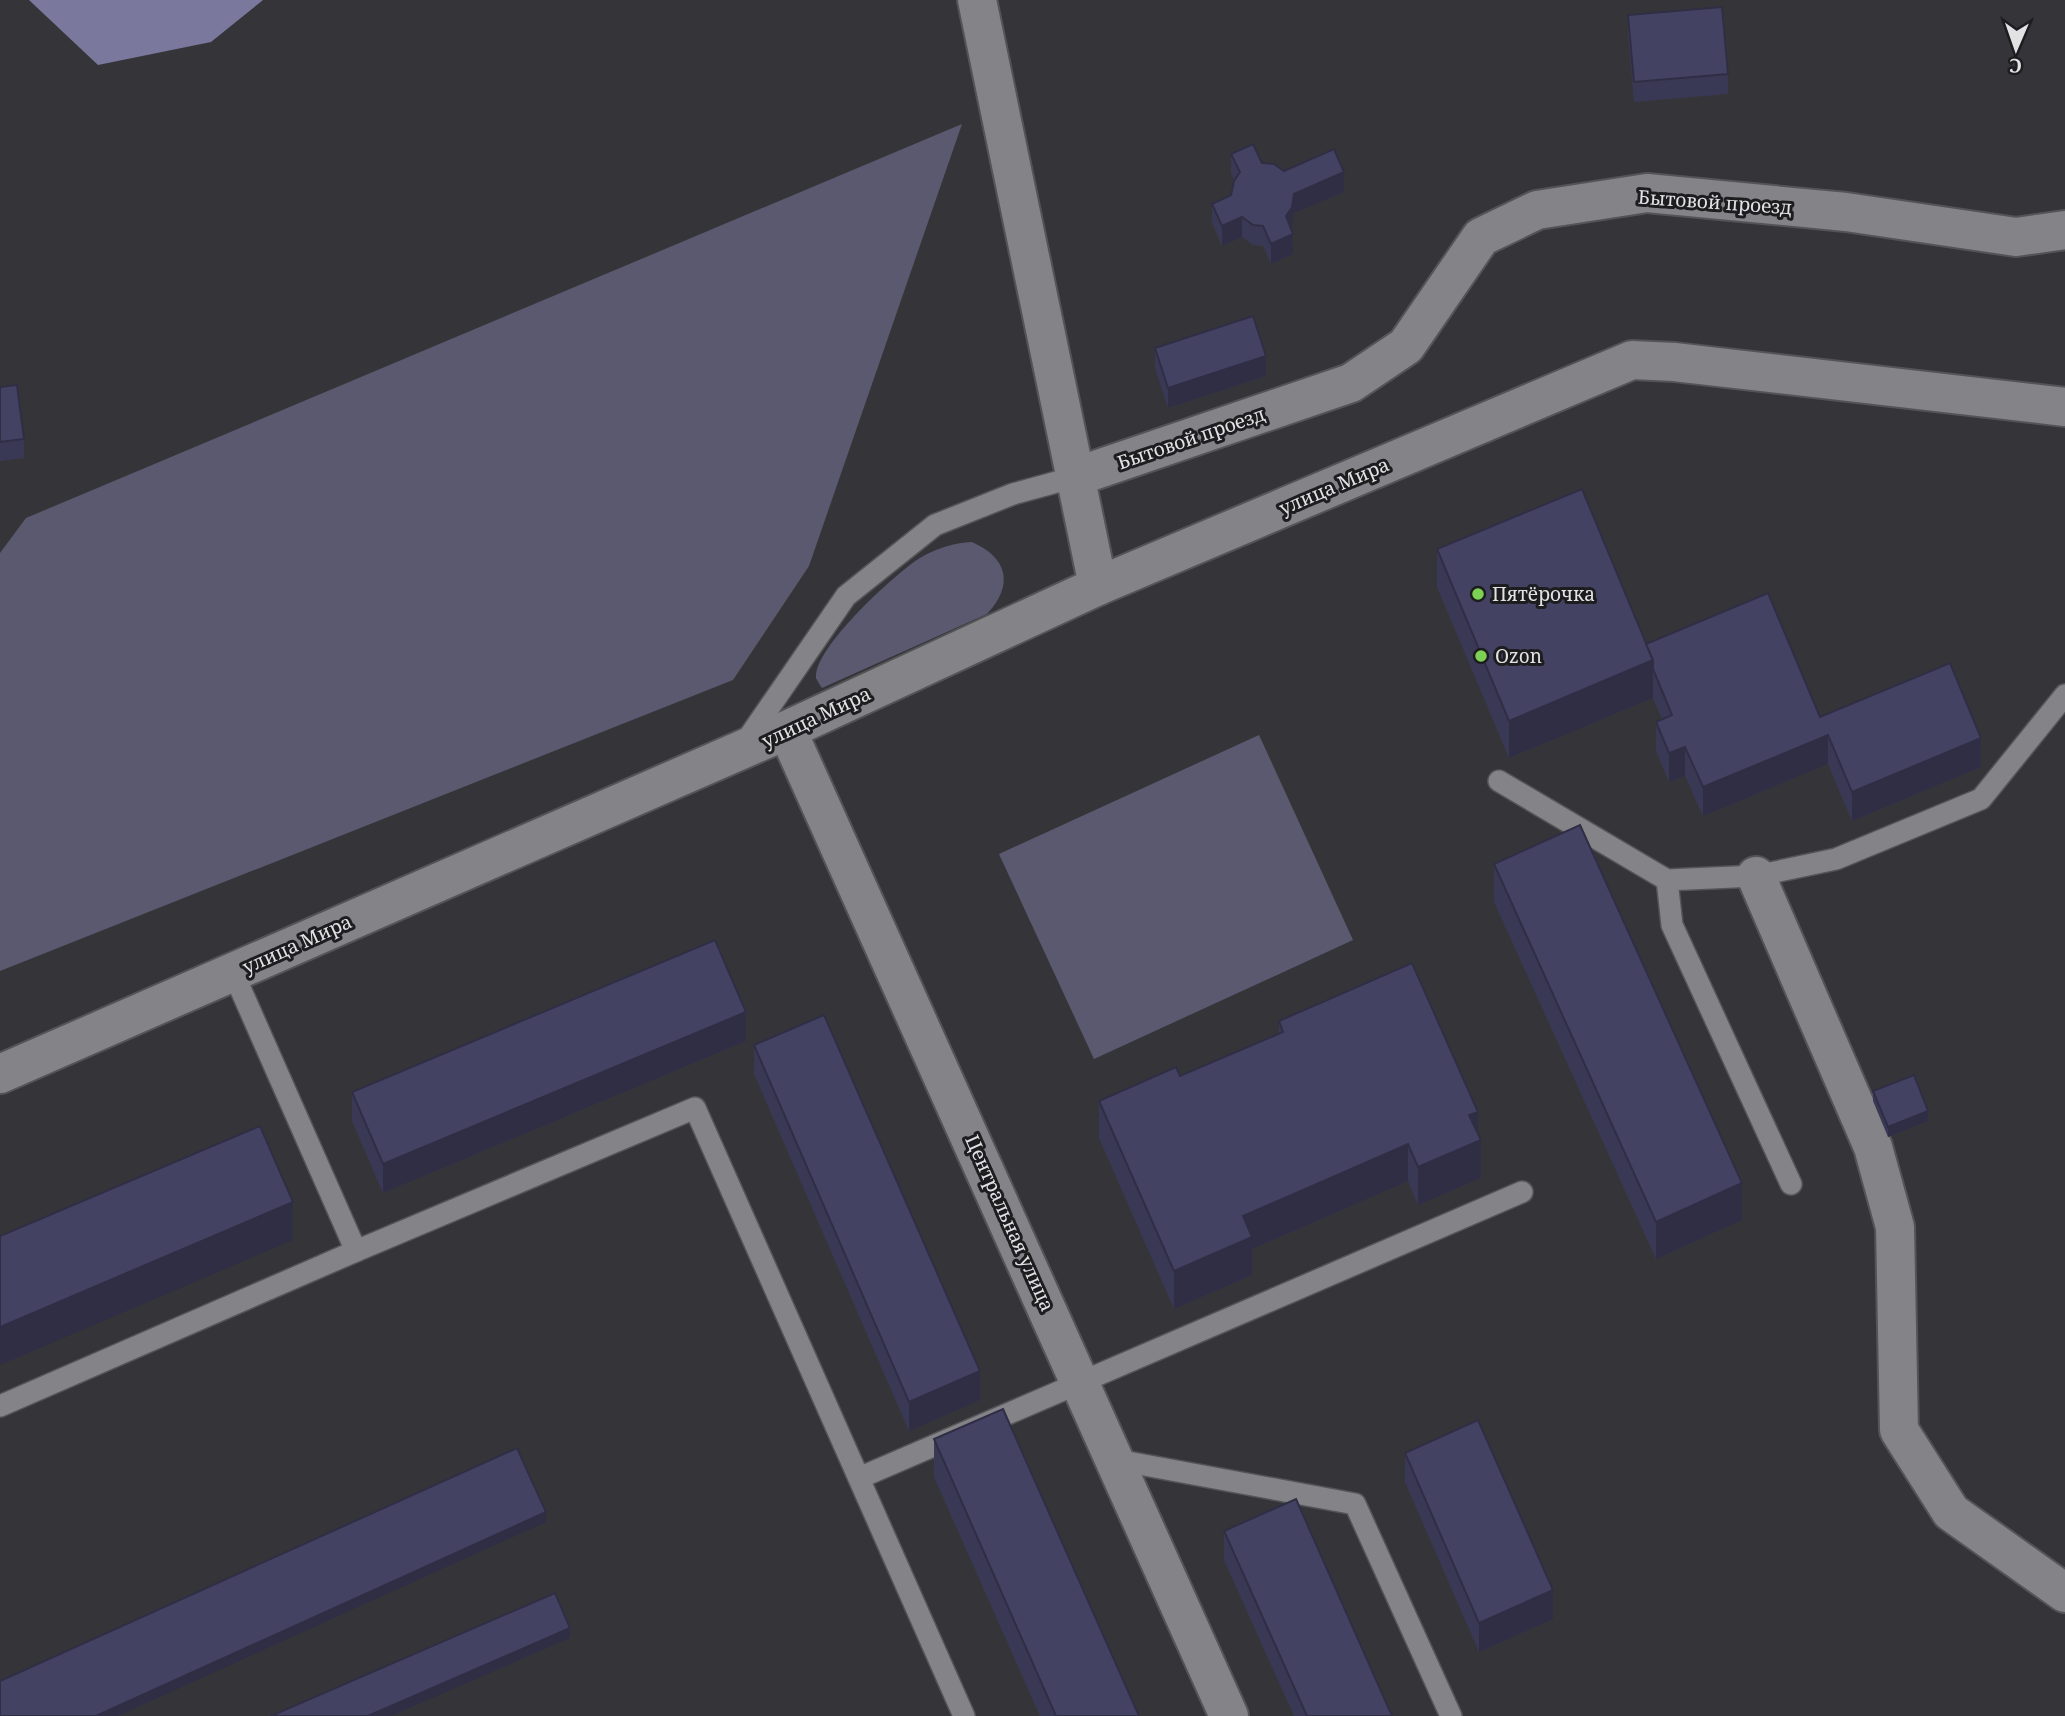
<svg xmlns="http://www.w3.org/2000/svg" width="2065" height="1716" font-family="'Noto Serif',serif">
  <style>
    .green { fill: #5a5970 }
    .water { fill: #7a789d }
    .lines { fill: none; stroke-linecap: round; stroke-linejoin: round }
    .service-casing { stroke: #545457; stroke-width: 24 }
    .minor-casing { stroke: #545457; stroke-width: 42 }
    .tertiary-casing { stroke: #545457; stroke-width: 42 }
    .service { stroke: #838388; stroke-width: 21 }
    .minor { stroke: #838388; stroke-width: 38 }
    .tertiary { stroke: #838388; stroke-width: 38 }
    .wall { fill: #3a3955 }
    .shaded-wall { fill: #302e45 }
    .building { fill: #444263; stroke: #302e45; stroke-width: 2 }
    .poi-dot { fill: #7dd154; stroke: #1d1d1f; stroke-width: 2.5 }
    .labels { text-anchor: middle; stroke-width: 6; stroke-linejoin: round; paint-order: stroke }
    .street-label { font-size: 19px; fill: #e2e2e5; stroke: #1d1d1f }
    .poi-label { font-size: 19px; fill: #e2e2e5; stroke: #1d1d1f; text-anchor: start }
  </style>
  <rect width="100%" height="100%" fill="#353539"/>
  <g class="green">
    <path d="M962,124l-153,442 -76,114 -733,291v-418l26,-35z"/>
    <path d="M972,542c36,16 42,43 15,72l-165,74c-1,-1 -5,-8 -6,-10 -4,-29 84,-110 109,-123 16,-8 29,-12 47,-13z"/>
    <path d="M1259,735l94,205 -259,119 -95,-205z"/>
  </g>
  <path class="water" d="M0,0h263l-52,42 -113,23 -69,-65z"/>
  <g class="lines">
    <defs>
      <g id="service">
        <path d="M744,744l102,-148 89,-71 78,-31 62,-17"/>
        <path d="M1499,781l168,99 89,-4 80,-17 145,-60 84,-104"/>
        <path d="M1667,880l5,45 119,259"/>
        <path d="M233,972l123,279 339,-143 269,608"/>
        <path d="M0,1406l356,-155"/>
        <path d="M1117,1460l238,44 96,212"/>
        <path d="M859,1478l663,-286"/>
      </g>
      <g id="minor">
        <path d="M1075,477l276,-94 55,-37 75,-109 56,-27 110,-17 199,19 170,25 49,-7"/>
        <path d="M1098,586l534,-226 42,2 391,45"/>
        <path d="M787,730l442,986"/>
        <path d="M1756,876l117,271 22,80 4,203 52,82 114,81"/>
      </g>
      <path id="tertiary" d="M0,1074l787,-344 311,-144 -121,-586"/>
    </defs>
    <use href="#service" class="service-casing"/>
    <use href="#minor" class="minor-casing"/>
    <use href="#tertiary" class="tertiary-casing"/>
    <use href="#service" class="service"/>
    <use href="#minor" class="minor"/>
    <use href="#tertiary" class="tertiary"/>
  </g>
  <g class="wall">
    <path d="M1628,15l100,59v20l-94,8 -6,-67z"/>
    <path d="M1231,154l31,9 82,29 -50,21 -3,15 2,26 -22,10 -8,-18 -10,-1 -11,-8 -20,9 -10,-23v-19l19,-9 3,-15 -3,-7z"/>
    <path d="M1155,348l111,28 -98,32 -13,-40z"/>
    <path d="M0,387l24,52v19l-24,3z"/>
    <path d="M1437,549l209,95 174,73 161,50 -129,54 -24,-57 -125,52 -18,-40 -16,6 -13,-31v-29l6,-3 -9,-21 -144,60 -72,-171z"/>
    <path d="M1494,864l248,356 -86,39 -162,-357z"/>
    <path d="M1279,1021l199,113 3,44 -63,27 -10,-24 -156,68v26l-78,34 -75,-171v-37l81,-25 99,-43z"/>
    <path d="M746,1041l-363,152 -31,-72v-29z"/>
    <path d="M754,1045l226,355 -71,31 -155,-357z"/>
    <path d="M1873,1091l55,30 -40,16 -15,-36z"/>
    <path d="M934,1439l205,277h-99l-106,-239z"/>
    <path d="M1405,1453l148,166 -74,33 -74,-170z"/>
    <path d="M1224,1531l168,185h-98l-70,-156z"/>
  </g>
  <g class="shaded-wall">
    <path d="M1344,172v20l-50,21 -2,14 -6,9v-20l8,-22z"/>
    <path d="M1242,217v20l-20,9v-20z"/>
    <path d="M1293,234v20l-22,10v-20z"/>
    <path d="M1266,356v20l-98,32v-20z"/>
    <path d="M1653,660v38l-144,60v-37z"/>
    <path d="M1828,735v29l-125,52v-29z"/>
    <path d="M1981,738v29l-129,54v-29z"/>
    <path d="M1685,747v29l-16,6v-29z"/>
    <path d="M746,1012v29l-363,152v-29z"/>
    <path d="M1928,1111v10l-40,16v-10z"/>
    <path d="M1478,1112v29l3,-1v38l-63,27v-38l51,-52z"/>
    <path d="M1408,1144v37l-156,68v26l-78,34v-38l69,-55z"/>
    <path d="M1742,1183v37l-86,39v-37z"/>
    <path d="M293,1202v38l-293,125v-38z"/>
    <path d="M980,1371v29l-71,31v-29z"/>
    <path d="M546,1512v10l-428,194h-22z"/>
    <path d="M1553,1590v29l-74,33v-29z"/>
    <path d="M570,1628v10l-179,78h-23z"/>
  </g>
  <g class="building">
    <path d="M1722,7l6,67 -94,8 -6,-67z"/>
    <path d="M1253,144l9,19 12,1 10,7 50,-22 10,23 -50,22 -2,13 -6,9 7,18 -22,10 -8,-18 -10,-1 -11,-8 -20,9 -10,-22 19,-9 3,-14 6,-9 -9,-18z"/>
    <path d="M1253,316l13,40 -98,32 -13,-40z"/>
    <path d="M17,385l7,54 -24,3v-55z"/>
    <path d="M1582,489l71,171 -144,61 -72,-172z"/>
    <path d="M1768,593l52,124 130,-54 31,75 -129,54 -24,-57 -125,52 -18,-40 -16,6 -13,-31 16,-7 -19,-46v-9l-7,-16z"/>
    <path d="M1580,825l162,358 -86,39 -162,-358z"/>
    <path d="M715,940l31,72 -363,152 -31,-72z"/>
    <path d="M1412,963l66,149 -9,3 12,25 -63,27 -10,-23 -165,72 9,21 -78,34 -75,-170 77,-34 4,9 103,-44 -4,-11z"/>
    <path d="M824,1015l156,356 -71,31 -155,-357z"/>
    <path d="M1914,1075l14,36 -40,16 -15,-36z"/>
    <path d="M260,1126l33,76 -293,125v-91z"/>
    <path d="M1003,1409l136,307h-83l-122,-277z"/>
    <path d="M1478,1420l75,170 -74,33 -74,-170z"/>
    <path d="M517,1448l29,64 -450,204h-96v-35z"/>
    <path d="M1296,1499l96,217h-85l-83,-185z"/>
    <path d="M555,1593l15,35 -202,88h-97z"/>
  </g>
  <g class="poi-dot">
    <circle cx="1478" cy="594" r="7"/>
    <circle cx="1481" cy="656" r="7"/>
  </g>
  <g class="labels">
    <g class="street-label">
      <text transform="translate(1715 202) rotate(4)" y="7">Бытовой проезд</text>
      <text transform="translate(1191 438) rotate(-19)" y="7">Бытовой проезд</text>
      <text transform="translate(1334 486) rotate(-23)" y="7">улица Мира</text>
      <text transform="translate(816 717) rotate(-25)" y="7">улица Мира</text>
      <text transform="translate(297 944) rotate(-24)" y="7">улица Мира</text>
      <text transform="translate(1010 1223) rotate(66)" y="7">Центральная улица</text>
    </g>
    <g class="poi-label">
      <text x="1492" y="601">Пятёрочка</text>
      <text x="1495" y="663">Ozon</text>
    </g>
  </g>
  <g transform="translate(2016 49) rotate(182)" stroke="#1d1d1f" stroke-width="5" paint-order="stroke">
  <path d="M0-5L12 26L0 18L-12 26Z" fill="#e2e2e5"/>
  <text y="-10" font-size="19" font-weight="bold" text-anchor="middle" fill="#e2e2e5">С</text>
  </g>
</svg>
